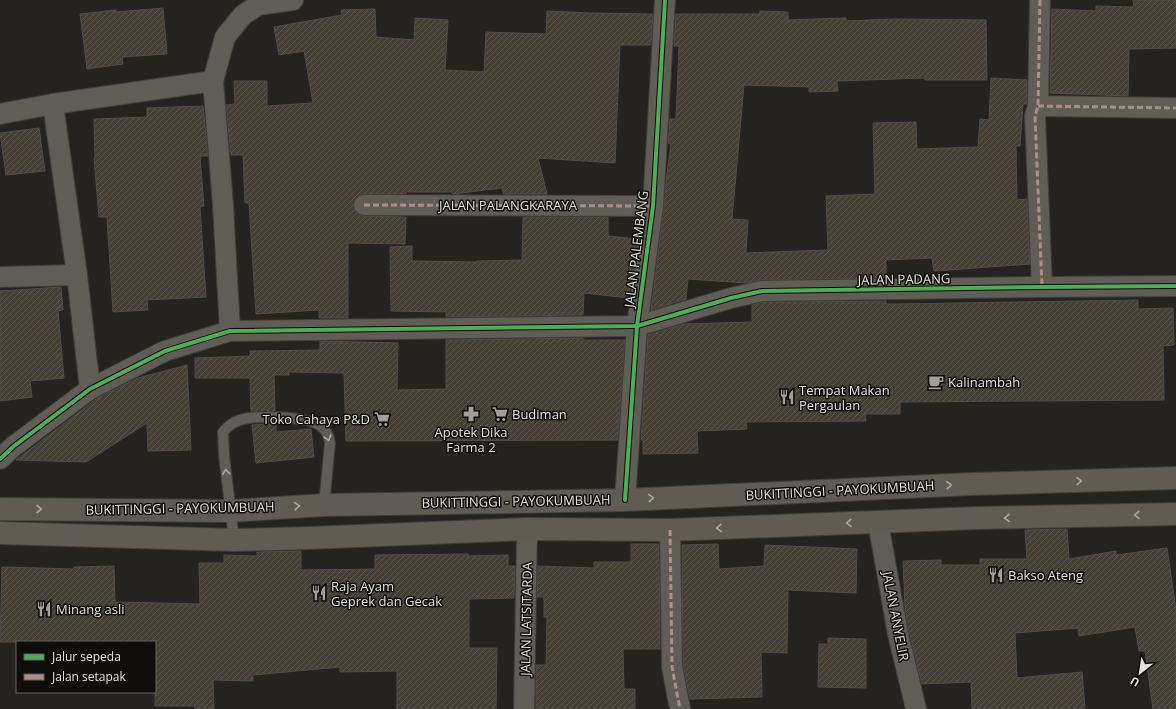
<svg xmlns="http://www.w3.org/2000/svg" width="1176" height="709" font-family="'Open Sans',sans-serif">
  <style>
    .building { fill: url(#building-hatch); stroke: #504e4c }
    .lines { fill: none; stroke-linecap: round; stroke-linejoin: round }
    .service-casing { stroke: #3f3e3c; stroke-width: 12 }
    .minor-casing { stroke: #3f3e3c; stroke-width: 22 }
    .trunk-casing { stroke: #3f3e3c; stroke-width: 24 }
    .service { stroke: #605d56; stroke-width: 10 }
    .minor { stroke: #605d56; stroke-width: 20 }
    .trunk { stroke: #605c54; stroke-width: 22 }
    .quiet { stroke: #ac8f84; stroke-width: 3; stroke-dasharray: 6 3; stroke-linecap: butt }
    .cycleway-casing { stroke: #0e0d0a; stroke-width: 6 }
    .cycleway { stroke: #51ab58; stroke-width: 4 }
    .oneway { stroke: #a9a6a1 }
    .oneway2 { stroke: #a9a6a0 }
    .labels { text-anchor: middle; stroke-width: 3; stroke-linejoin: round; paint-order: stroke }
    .street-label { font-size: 13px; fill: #e5e2df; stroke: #0e0d0a }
    .poi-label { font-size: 13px; fill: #e5e2df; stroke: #0e0d0a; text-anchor: start }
  </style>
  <defs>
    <pattern id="building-hatch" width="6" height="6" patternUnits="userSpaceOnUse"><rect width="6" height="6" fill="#443e33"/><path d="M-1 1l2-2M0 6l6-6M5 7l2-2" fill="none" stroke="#5f5a50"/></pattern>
  </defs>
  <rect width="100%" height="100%" fill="#252320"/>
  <g class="building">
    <path d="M1133,0h43v48l-47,1 -1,47 -78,-3 2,-84 44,2v-5l38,1z"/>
    <path d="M163,8l4,46 -45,3 1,7 -36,5 -7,-55 36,-4v2z"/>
    <path d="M375,9l1,28 38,3 1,-22 33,2 -3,50 39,2 2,-40 60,2 1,-23 42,2 64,1 -2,31h-31l-5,118 -77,-5 9,36h-43l-2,-6 -49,6 -1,-2h-46v2h-42l-5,1 -5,4 -1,6 1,5 5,5 5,1 42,1 -1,27 -57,-1v75h-29v-8l-63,4 -7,-111h-4l-2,-48h-12l-5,-50 9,-1 -1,-23h33v25l46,-3 -9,-52 -25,4 -5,-28 68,-12 -1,-5z"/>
    <path d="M760,11l28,1v8l58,-2v3l47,-2 93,1 1,60h-62v-2l-88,3 1,10 -29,1v-5l-65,-2 -12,134 16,1 -2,33 82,-3 -2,-54 49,-2 -2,-71 43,-1 1,27 61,-2 2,-28 9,1 2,-42 36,2v24h-4l-3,42h-4l1,54 10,-1 3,65 -96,7 -2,-13 -46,2v18l-124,2 -16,3 -58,-4 -2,20 -35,11 13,-103 2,-26 5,-37 -3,-1 2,-24h6l3,-73h-5l2,-32h84z"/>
    <path d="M203,106l5,50h-8l4,50 -4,1 6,90 -59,3 1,10 -35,2 -6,-95h-8l-5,-59h1l-1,-39 53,-2v-9z"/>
    <path d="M39,128l6,43 -39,4 -6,-42z"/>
    <path d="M523,217h85v19l29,3 -8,59 -45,-5 -1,22 -137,2v-5l-55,-1 -1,-64 22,-1v15l65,1v-1l45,-1z"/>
    <path d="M61,287l2,23 -5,1 6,67 -34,3 2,16 -32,4v-110z"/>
    <path d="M1138,300v9l35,-1 1,37 -11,1 1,54 -264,2v12h-35l1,7 -120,1 1,7 -50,2 1,22 -55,1v-14h-2l7,-105 36,-11 68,-2v-17l11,-3 123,-1v3h11z"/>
    <path d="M583,338v2h42l-7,100 -272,1 -2,-68 -55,-1v3h-15l1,36 -24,1 -1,-34h-55v-20l55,-2v-5l70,-1v-9l78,2 -1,47 49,-1v-49z"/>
    <path d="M187,365l4,85 -43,1 -1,-28 -61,39 -70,-2 83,-63 39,-19z"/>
    <path d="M270,424h6v8l35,-3 3,28 -58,6 -4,-38z"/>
    <path d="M1067,529l2,30 47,-8v4l51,-7 9,62v99h-23l-8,-58h-6l-4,-24 -56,9 -1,-8 -63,5 2,45 65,-6 3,37h-113l-1,-27 -49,2 -13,-52 -4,-25 -2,-46 38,-1v5h39v-6h47l-2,-29z"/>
    <path d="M631,544h28l1,105h-37l1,40h11v20h-99v-44h10l1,-48h-3v-20h-7l1,-31 56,2v-6h37z"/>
    <path d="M718,544l1,25 45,-3 1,-21 92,4 -1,44 -68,-3 -1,63 -26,-1 1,45 -72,2 -7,-33 -1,-121z"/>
    <path d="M301,551v19l74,-1v-14l93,-1v2l40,-1v11h7l-1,32 -45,1v49h28l-1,61h-99v-38l-57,1v-5l-87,8v6l-40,-1 1,29h-19v-3h-40v-64h-155l2,-75 72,2v-2l40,-1 1,36 85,2 -1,-41h25v-8l33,1v-4z"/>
    <path d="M828,638l38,1v49l-48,-1 1,-43h9z"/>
  </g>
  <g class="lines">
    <defs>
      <path id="service" d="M234,540l-10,-85 -1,-23c5,-6 10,-10 17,-12 16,-5 70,-4 82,7 5,4 7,10 8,16l-6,62"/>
      <g id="minor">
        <path d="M1040,0l-2,106 -3,10 7,171"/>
        <path d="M53,104l24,171 13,114"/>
        <path d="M1038,106l138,2"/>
        <path d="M0,114l53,-10 160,-23"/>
        <path d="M364,205l289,1"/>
        <path d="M0,277l77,-2"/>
        <path d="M230,331l-7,-126 -10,-124 12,-44 18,-22 15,-10 35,-5"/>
        <path d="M0,459l14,-13 76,-57 75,-38 65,-20 407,-5 94,-28 31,-7 280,-4 134,-1"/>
        <path d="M625,500l12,-174 16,-120 12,-206"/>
        <path d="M878,522l20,112 18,75"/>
        <path d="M670,530l2,137 8,42"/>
        <path d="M524,709l3,-180"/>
      </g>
      <g id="trunk">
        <path d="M0,509l230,2 94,-6 301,-5 347,-16 204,-6"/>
        <path d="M0,533l234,7 75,-2 218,-9 143,1 307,-12 199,-4"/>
      </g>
    </defs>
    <use href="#service" class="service-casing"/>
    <use href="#minor" class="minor-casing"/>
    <use href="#trunk" class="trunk-casing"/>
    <use href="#service" class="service"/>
    <use href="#minor" class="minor"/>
    <use href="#trunk" class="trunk"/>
    <g class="quiet">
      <path d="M1040,0l-2,106 -3,10 7,171"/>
      <path d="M1038,106l138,2"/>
      <path d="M364,205l289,1"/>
      <path d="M670,530l2,137 8,42"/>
    </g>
    <defs>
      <g id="cycleway">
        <path d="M0,459l14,-13 76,-57 75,-38 65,-20 407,-5 94,-28 31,-7 280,-4 134,-1"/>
        <path d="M625,500l12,-174 16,-120 12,-206"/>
      </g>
    </defs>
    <use href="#cycleway" class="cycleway-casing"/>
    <use href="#cycleway" class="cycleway"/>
  </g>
  <defs><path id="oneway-chevron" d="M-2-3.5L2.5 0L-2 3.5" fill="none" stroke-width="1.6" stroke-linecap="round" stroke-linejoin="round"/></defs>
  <g class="oneway">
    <use href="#oneway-chevron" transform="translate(328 438) rotate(73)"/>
    <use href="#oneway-chevron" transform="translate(226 472) rotate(-96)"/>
  </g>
  <g class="oneway2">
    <use href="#oneway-chevron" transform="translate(1079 481) rotate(-2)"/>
    <use href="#oneway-chevron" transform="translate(949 485) rotate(-3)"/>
    <use href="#oneway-chevron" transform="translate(651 498) rotate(-3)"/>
    <use href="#oneway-chevron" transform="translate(297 506) rotate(-4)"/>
    <use href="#oneway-chevron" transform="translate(39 509)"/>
    <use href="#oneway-chevron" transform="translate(1137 515) rotate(179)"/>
    <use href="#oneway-chevron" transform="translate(1007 518) rotate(179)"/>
    <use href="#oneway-chevron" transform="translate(849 523) rotate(178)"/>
    <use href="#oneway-chevron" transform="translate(719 528) rotate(178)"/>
  </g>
  <defs>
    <symbol id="cafe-bare" viewBox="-9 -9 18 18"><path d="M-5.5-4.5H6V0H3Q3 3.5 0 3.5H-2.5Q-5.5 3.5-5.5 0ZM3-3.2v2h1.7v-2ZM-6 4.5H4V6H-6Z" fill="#a29f9c" stroke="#0e0d0a" stroke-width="2.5" paint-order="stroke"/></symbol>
    <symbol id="restaurant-bare" viewBox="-9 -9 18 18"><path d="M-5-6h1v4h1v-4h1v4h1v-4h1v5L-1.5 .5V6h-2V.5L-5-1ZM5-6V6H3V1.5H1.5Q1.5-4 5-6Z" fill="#a29f9c" stroke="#0e0d0a" stroke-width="2.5" paint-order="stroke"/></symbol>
    <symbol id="pharmacy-bare" viewBox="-9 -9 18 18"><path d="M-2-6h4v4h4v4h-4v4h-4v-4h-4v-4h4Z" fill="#a29f9c" stroke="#0e0d0a" stroke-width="2.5" paint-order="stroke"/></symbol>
    <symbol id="supermarket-bare" viewBox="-9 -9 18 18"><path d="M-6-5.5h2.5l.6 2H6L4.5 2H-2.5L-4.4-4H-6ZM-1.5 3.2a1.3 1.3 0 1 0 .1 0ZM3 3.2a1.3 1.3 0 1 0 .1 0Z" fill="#a29f9c" stroke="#0e0d0a" stroke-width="2.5" paint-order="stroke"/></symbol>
  </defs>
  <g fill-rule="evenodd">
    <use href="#cafe-bare" x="925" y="371" width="22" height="22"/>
    <use href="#restaurant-bare" x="776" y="386" width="22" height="22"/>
    <use href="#pharmacy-bare" x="460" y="403" width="22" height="22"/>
    <use href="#supermarket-bare" x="489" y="403" width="22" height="22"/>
    <use href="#supermarket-bare" x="371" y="408" width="22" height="22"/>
    <use href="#restaurant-bare" x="985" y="564" width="22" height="22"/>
    <use href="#restaurant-bare" x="308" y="582" width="22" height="22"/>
    <use href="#restaurant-bare" x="33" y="598" width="22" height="22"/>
  </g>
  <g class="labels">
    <g class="street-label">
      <text x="508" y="210">JALAN PALANGKARAYA</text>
      <text transform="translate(636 249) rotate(-83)" y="5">JALAN PALEMBANG</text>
      <text transform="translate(904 279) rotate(-1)" y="5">JALAN PADANG</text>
      <text transform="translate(840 490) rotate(-3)" y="5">BUKITTINGGI - PAYOKUMBUAH</text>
      <text transform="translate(516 501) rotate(-1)" y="5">BUKITTINGGI - PAYOKUMBUAH</text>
      <text transform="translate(180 508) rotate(-1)" y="5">BUKITTINGGI - PAYOKUMBUAH</text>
      <text transform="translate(896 616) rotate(79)" y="5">JALAN ANYELIR</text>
      <text transform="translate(526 619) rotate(-89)" y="5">JALAN LATSITARDA</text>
    </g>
    <g class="poi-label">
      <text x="948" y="387">Kalinambah</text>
      <text x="799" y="395">Tempat Makan<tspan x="799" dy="15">Pergaulan</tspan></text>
      <text x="512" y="419">Budiman</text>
      <text x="370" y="424" text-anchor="end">Toko Cahaya P&amp;D</text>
      <text x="471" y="437" text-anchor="middle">Apotek Dika<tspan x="471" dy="15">Farma 2</tspan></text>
      <text x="1008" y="580">Bakso Ateng</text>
      <text x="331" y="591">Raja Ayam<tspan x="331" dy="15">Geprek dan Gecak</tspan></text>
      <text x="56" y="614">Minang asli</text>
    </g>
  </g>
  <rect x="16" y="641" width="140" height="52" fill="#0e0d0a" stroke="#64625f"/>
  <rect x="24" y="654" width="20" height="6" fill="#51ab58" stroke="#64625f"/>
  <text x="52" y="661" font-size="12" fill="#e5e2df">Jalur sepeda</text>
  <rect x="24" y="674" width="20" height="6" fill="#ac8f84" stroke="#64625f"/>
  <text x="52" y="681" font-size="12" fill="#e5e2df">Jalan setapak</text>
  <g transform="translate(1140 673) rotate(210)" stroke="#0e0d0a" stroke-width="3" paint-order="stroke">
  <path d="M0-3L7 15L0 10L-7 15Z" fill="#e5e2df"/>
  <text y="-6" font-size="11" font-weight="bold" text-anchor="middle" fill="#e5e2df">U</text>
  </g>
</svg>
